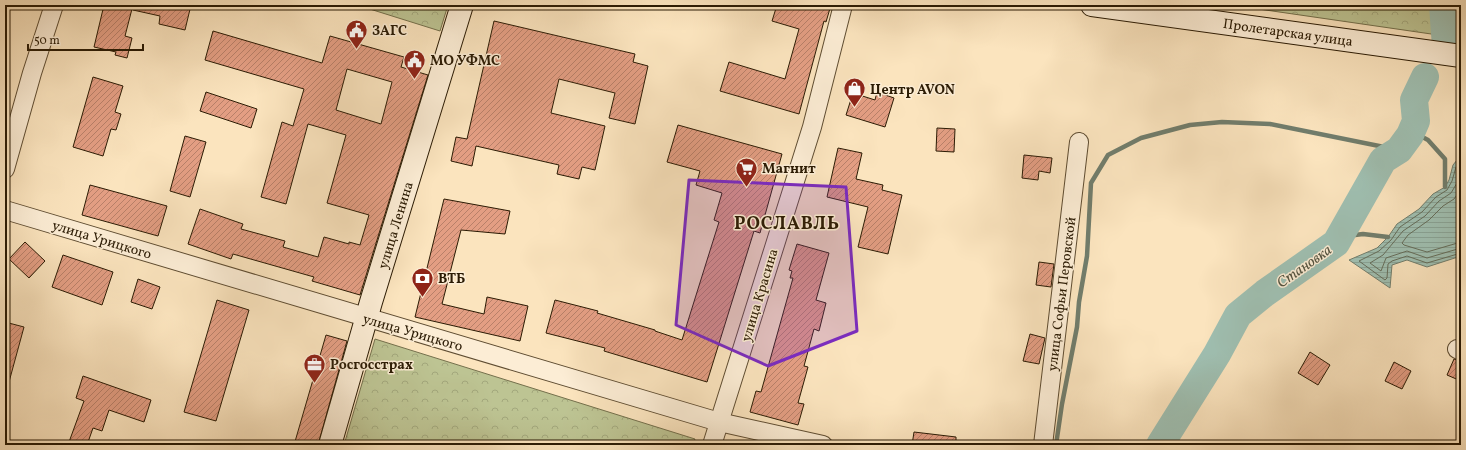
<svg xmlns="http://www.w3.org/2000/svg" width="1466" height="450" font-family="Vollkorn,serif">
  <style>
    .park { fill: url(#park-crowns); stroke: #74704c }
    .water { fill: url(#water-rules); stroke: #717d6c }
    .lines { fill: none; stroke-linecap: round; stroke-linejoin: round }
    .shore { stroke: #656d5a; stroke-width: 1 }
    .stream { stroke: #717d6c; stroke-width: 4.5 }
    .river { stroke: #9fbfb1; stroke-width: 28 }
    .building { fill: url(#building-hatch); stroke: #2b1b04; fill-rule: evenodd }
    .minor-casing { stroke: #5f4d32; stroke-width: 20 }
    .secondary-casing { stroke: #2b1b04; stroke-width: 24 }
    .minor { stroke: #fcedd5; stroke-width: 18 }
    .secondary { stroke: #fcedd5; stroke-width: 22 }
    .marked { fill: #7b2cbf; fill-opacity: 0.2; stroke: #7b2cbf; stroke-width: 3; stroke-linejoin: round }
    .labels { text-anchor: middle; stroke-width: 3; stroke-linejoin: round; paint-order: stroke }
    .poi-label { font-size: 14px; font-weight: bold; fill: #2b1b04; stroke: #fcedd5; text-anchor: start }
    .street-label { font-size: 14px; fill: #2b1b04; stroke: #fcedd5 }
    .water-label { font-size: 15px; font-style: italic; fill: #545441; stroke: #fcedd5 }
    .district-label { font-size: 18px; font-weight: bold; letter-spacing: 1px; fill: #2b1b04; stroke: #fcedd5 }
  </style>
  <defs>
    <pattern id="park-crowns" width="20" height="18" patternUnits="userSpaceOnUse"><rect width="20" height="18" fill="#bdc493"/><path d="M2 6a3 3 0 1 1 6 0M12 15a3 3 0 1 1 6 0" fill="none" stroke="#a3a87d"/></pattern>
    <pattern id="water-rules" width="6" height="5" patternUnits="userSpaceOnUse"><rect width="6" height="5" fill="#9fbfb1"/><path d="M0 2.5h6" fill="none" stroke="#89a497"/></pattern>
    <pattern id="building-hatch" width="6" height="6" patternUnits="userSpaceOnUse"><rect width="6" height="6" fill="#e39e83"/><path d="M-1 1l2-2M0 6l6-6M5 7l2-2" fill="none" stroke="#b88069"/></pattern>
  </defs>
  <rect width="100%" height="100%" fill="#fbe4be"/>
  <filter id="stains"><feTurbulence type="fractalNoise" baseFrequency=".005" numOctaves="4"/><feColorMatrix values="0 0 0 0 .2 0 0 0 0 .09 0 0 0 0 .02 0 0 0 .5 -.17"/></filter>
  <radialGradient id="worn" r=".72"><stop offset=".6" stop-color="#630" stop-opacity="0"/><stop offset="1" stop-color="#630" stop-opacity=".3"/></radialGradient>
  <g class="park">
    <path d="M357,5h91l-8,26z"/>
    <path d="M1231,5h230v34l-9,-2z"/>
    <path d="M375,339l320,100 -2,6h-349z"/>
  </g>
  <path class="water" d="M1461,155v101l-34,11 -20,-7 -15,5 -2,23 -41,-28 28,-12 11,-11 9,-13 22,-15 14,-15 12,-7 4,-7 4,-15z"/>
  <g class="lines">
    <g class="shore">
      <path d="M1461,161l-5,6 -4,14 -5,9 -11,7 -14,15 -22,15 -9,13 -12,11 -20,10 26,19 2,-2 1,-14 4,-3 15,-5 20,7 34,-10"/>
      <path d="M1461,169l-4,14 -6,10 -12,8 -14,15 -22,15 -20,24 -13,8 11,8 5,-13 21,-7 20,7 34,-10"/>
      <path d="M1461,189l-7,10 -11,7 -14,14 -21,15 -6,8 2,2 23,7 34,-10"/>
    </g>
    <g class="stream">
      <path d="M1411,131l17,9 17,19v28"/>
      <path d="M1339,237l24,-3 25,3"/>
      <path d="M1056,445l6,-41 15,-77 2,-25 8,-46 4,-73 17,-28 33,-17 49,-13 32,-3 48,2 129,26"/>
    </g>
    <g class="river">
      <path d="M1443,5l3,42"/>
      <path d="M1160,445l57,-91 21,-39 27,-22 71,-50 47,-83 16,-10 11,-15 6,-14 -2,-21 11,-23"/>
    </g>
  </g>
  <g class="building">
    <path d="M104,5h29l-8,31 7,2 -5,20 -12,-3 1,-3 -22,-5z"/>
    <path d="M134,5h57l-6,25 -26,-6 1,-8 -27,-6z"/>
    <path d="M777,5h54l-5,17 -2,-1 -25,93 -79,-23 9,-29 56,17 14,-50 -27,-8z"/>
    <path d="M494,21l141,33 -2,8 15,4 -13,58 -26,-6 6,-25 -56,-14 -8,34 54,13 -10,44 -13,-3 -3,12 -22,-5 2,-9 -83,-19 -4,20 -21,-5 5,-24 11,2z"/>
    <path d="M213,31l109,32 8,-27 74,21 -3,10 27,8 -68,220 -48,-14 2,-4 -81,-23 -2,5 -43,-15 12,-35 43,15 -2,5 44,12 -2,6 35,10 6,-20 25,7v-2l11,3 9,-30 -42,-12 19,-68 -38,-11 -22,80 -25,-7 21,-75 11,4 11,-37 -99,-29zM347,69l45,13 -11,42 -45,-14z"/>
    <path d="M93,77l30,9 -8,26 6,2 -5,16 -5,-1 -8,27 -30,-9z"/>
    <path d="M206,92l51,17 -6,19 -51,-17z"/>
    <path d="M877,92l17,6 -9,29 -39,-12 7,-22 22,7z"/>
    <path d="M678,125l104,29 -22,79 -6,-2 -47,151 -103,-31 1,-3 -59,-15 9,-33 43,11 -1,2 58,17v1l27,9 37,-118 -5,-2 8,-27 -26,-8 4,-14 -33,-9z"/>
    <path d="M937,128l18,1 -1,23 -18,-1z"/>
    <path d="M185,136l21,6 -16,55 -20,-6z"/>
    <path d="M838,148l24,5 -6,26 27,6 -1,5 20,5 -14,59 -30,-7 10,-40 -41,-10z"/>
    <path d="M1024,155l28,3 -2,15 -11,-2 -1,9 -16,-2z"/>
    <path d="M90,185l77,21 -9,30 -76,-21z"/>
    <path d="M444,199l66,12 -5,23 -44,-4 -19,74 42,10 3,-17 41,9 -8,35 -105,-24z"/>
    <path d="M25,242l20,19 -16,17 -20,-19z"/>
    <path d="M797,244l32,9 -13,47 10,3 -7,28 -5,-2 -10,37 4,1 -10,36 6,1 -6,21 -48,-13 6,-21 5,1 32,-114h-3l2,-7 -3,-1z"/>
    <path d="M63,255l50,17 -11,33 -50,-18z"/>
    <path d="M1039,262l15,2 -3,23 -15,-2z"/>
    <path d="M138,279l22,8 -8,22 -21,-7z"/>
    <path d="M217,300l32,10 -33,111 -32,-9z"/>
    <path d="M5,322l19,5 -15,55 -4,-1z"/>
    <path d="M1030,334l15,4 -6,26 -16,-3z"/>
    <path d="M326,335l21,6 -29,104h-24z"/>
    <path d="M1310,352l20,13 -12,20 -20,-12z"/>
    <path d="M1454,359l7,2v20l-14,-6z"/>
    <path d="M1394,362l17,9 -9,18 -17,-8z"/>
    <path d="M83,376l68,24 -7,22 -35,-12 -7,21 -9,-3 -6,17h-8l-10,-3 15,-41 -8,-3z"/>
    <path d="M914,432l42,5v8h-44z"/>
  </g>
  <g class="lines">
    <defs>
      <g id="minor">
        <path d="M5,169l27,-96 22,-68"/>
        <path d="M5,210l714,212 104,23"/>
        <path d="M1457,349l4,2"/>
        <path d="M712,445l100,-318 31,-122"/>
        <path d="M1043,445l36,-303"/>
      </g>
      <g id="secondary">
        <path d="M1092,5l369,51"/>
        <path d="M330,445l41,-143 91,-297"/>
      </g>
    </defs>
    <use href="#minor" class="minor-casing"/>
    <use href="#secondary" class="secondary-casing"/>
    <use href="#minor" class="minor"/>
    <use href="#secondary" class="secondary"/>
  </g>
  <path class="marked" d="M689,180l157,7 11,144 -89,35 -92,-41z"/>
  <defs>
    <symbol id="civic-pin" viewBox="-11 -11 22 30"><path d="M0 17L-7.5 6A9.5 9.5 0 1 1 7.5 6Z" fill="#8f2418" stroke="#fcedd5"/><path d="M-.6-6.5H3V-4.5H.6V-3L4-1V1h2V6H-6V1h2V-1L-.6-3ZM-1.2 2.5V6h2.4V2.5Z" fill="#fff"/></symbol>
    <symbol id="shop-pin" viewBox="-11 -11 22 30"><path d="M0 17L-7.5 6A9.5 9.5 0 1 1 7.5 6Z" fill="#8f2418" stroke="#fcedd5"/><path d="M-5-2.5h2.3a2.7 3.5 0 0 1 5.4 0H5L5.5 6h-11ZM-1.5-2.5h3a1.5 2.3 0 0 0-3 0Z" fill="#fff"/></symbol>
    <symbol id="supermarket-pin" viewBox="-11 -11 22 30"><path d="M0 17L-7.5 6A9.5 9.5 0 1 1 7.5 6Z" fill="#8f2418" stroke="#fcedd5"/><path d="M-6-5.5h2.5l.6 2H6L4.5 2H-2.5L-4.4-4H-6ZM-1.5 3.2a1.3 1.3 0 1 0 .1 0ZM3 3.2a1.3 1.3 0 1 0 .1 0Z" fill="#fff"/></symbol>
    <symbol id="bank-pin" viewBox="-11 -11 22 30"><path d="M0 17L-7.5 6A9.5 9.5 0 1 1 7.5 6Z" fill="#8f2418" stroke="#fcedd5"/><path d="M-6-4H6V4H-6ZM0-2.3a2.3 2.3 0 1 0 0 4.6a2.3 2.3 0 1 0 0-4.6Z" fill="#fff"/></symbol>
    <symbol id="office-pin" viewBox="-11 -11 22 30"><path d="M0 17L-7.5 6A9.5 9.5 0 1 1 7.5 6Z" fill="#8f2418" stroke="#fcedd5"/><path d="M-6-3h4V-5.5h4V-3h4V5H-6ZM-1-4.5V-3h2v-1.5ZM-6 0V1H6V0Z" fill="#fff"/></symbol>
  </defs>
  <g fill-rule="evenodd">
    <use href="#civic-pin" x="344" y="18" width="25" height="34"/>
    <use href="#civic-pin" x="402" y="48" width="25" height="34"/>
    <use href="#shop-pin" x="842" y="76" width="25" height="34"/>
    <use href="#supermarket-pin" x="734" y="156" width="25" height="34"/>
    <use href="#bank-pin" x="410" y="266" width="25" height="34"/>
    <use href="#office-pin" x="302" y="352" width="25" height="34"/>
  </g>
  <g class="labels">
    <g class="poi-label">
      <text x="372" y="35">ЗАГС</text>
      <text x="430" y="65">МО УФМС</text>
      <text x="870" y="94">Центр AVON</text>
      <text x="762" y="173">Магнит</text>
      <text x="438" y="283">ВТБ</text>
      <text x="330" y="369">Росгосстрах</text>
    </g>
    <g class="street-label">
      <text transform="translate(1288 32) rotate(8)" y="5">Пролетарская улица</text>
      <text transform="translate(395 225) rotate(-73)" y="5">улица Ленина</text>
      <text transform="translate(102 239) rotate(17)" y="5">улица Урицкого</text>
      <text transform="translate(1061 294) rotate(-83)" y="5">улица Софьи Перовской</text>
      <text transform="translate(759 295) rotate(-73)" y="5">улица Красина</text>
      <text transform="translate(413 332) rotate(16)" y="5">улица Урицкого</text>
    </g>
    <g class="water-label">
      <text transform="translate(1304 266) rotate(-35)" y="5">Становка</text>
    </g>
    <g class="district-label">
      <text x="787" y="229">РОСЛАВЛЬ</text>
    </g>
  </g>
  <rect width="1466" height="450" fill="none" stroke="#fbe4be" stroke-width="20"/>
  <rect x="6" y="6" width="1454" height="438" fill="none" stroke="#2b1b04" stroke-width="2"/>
  <rect x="10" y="10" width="1446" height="430" fill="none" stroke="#2b1b04"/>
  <path d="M28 44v6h115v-6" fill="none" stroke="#2b1b04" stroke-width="2"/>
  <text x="34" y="44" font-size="12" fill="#2b1b04" stroke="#fcedd5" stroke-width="3" paint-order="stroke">50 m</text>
  <rect width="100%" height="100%" filter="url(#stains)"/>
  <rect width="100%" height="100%" fill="url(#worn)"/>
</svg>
